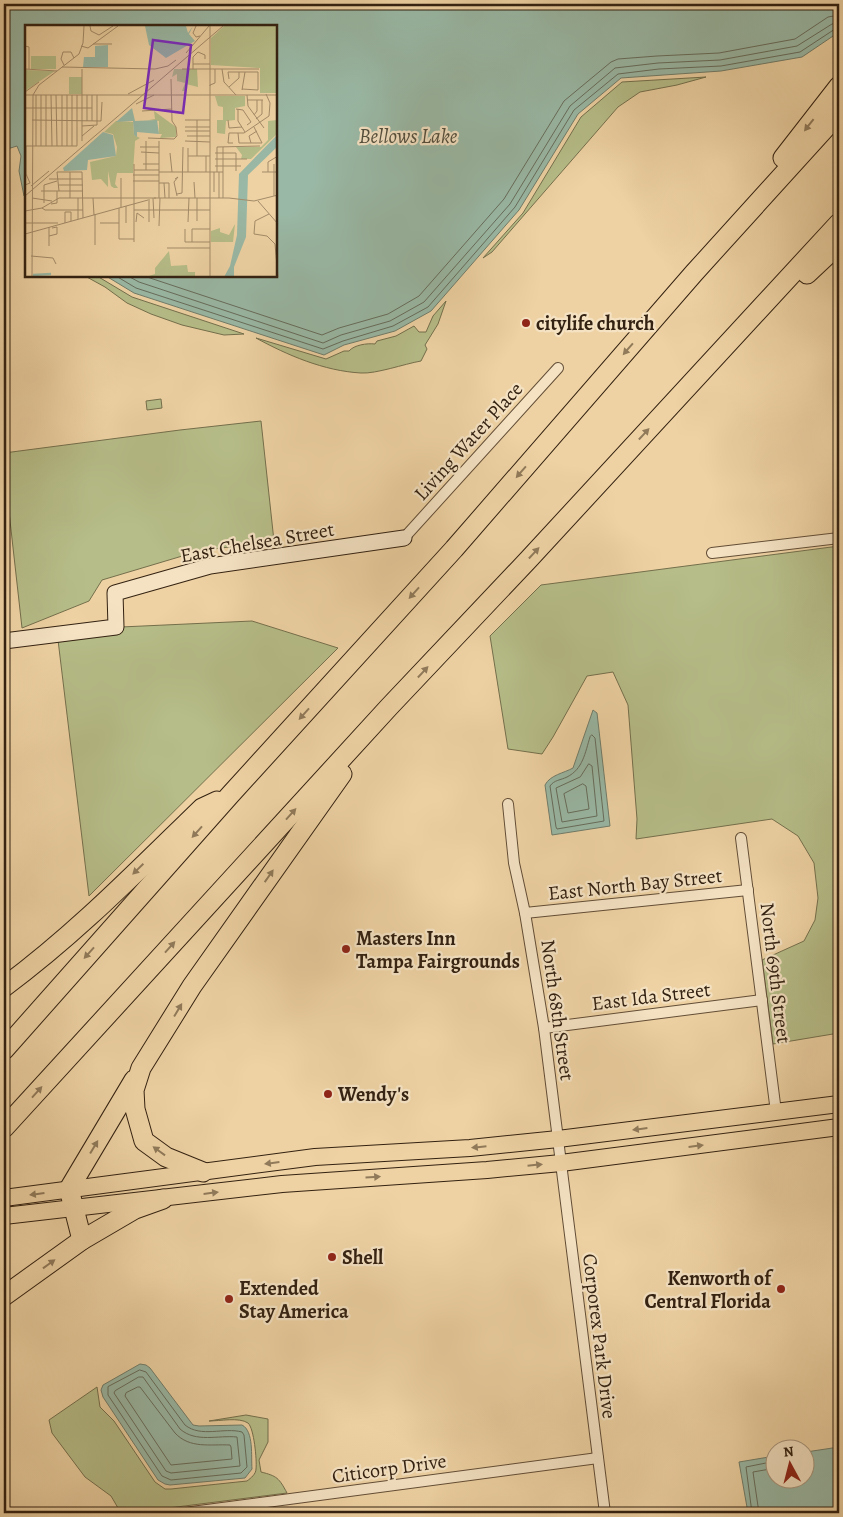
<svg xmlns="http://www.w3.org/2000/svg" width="843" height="1517" font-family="Alegreya,serif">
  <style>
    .green { fill: #b6bd88; stroke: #746f4c }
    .water { fill: #99b8a5; stroke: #707c6a }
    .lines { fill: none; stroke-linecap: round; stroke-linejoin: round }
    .shore { stroke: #666c5b; stroke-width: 1 }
    .street-casing { stroke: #624d36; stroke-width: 12 }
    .secondary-casing { stroke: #332111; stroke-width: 17 }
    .primary-casing { stroke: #332111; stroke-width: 18 }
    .highway-casing { stroke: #332111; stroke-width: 21 }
    .street { stroke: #f4e2c3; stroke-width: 10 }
    .secondary { stroke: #f4e2c3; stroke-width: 15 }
    .primary { stroke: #eed2a3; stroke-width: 16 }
    .highway { stroke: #eed2a3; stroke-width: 19 }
    .oneway { fill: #907a5a }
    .poi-dot { fill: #8f2418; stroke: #f4e2c3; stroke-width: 2 }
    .labels { text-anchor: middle; stroke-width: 4.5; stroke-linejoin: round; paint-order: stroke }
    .poi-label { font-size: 20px; font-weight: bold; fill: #332111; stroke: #f4e2c3; text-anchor: start }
    .street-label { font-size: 20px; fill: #332111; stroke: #f4e2c3 }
    .water-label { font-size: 21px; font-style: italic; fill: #524e3d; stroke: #f4e2c3 }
    .inset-river { fill: none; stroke: #99b8a5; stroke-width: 2.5 }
    .inset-road { fill: none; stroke: #a38b69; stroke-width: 1 }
    .view { fill: #7b2cbf; fill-opacity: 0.15; stroke: #7b2cbf; stroke-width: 2.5 }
    .inset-edge { fill: none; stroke: #332111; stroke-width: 2.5 }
  </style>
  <rect width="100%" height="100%" fill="#eed2a3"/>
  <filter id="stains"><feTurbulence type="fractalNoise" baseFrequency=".004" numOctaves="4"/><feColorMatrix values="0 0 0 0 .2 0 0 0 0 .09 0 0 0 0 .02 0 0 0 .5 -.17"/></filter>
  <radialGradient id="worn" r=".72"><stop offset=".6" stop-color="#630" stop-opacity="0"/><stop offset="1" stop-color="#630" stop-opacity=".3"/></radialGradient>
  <g class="green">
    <path d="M706,77l-29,8 -37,7 -22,15 -126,145 -9,6 40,-45 58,-96 41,-35z"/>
    <path d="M85,276h12l35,21 112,37 -20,1 -42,-10 -31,-11 -24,-11 -22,-16z"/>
    <path d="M446,301l-8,23 -13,21 2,4 -6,12c-17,3 -45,13 -60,12 -37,-2 -74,-18 -105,-35l70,21 18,-8h5c5,-6 18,-8 26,-7l2,-3 19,-5 18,-10 5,6h7l7,-16z"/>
    <path d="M161,399l1,9 -15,2 -1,-9z"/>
    <path d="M261,421l13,120 -75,10 -97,29 -13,21 -67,27 -18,-161v-14l176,-23z"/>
    <path d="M839,546v487l-66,11 -11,-84 42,-19 11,-21 3,-22 -4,-35 -16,-27 -26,-17 -136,20 1,-20 -9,-114 -15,-33 -26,4 -34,61 -11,17 -34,-5 -18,-113 51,-51z"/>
    <path d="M252,621l86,27 -249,248 -31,-256 63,-13z"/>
    <path d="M97,1387l3,20 14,14 41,61 10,7h6l76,-8c4,-3 9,-7 9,-12 1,-9 -2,-41 -8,-46 -9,-6 -28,-2 -39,-2l37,-6 22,4v23l-9,18 2,12c16,4 18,6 26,21l-134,17 -14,3h-18l-10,-17 -26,-19 -33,-44 -3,-13z"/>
  </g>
  <g class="water">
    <path d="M4,4h835v28l-37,25 -81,14 -100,7 -43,36 -59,96 -88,101 -36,20 -51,14 -20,10 -190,-62 -28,-17h170v-250h-250v172l-2,-2 -5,-25 2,-15 -4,-10 -13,4z"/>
    <path d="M593,710l4,3 13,113 -58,9 -7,-50c5,-10 19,-12 28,-17z"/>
    <path d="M140,1364l6,1 4,3 43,57 6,1 43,-1c12,6 9,32 10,44l-7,9 -75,7 -5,-1 -7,-4 -55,-83 -2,-7 2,-5z"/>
    <path d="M839,1447v61l-26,5h-65l-9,-51 36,-6 1,24h30v-28z"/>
  </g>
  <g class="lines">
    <g class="shore">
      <path d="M116,276l20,12 187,61 20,-8 50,-15 35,-19 87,-100 59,-97 44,-36 41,-5 62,-3 79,-14 35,-23h4"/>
      <path d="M128,276l11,6 184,61 18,-8 49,-14 34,-19 86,-98 60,-98 45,-38 43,-5 62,-3 77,-14 35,-22 7,-2"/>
      <path d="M144,276l178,59 17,-7 49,-14 31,-18 85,-97 60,-98 47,-39 7,-3 39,-3 62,-3 76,-14 33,-22 11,-2"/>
      <path d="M592,735l3,3 9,83 -47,8 -1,-2 -6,-41c4,-6 11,-6 17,-9 16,-8 18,-24 23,-40z"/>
      <path d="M589,764l3,2 5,50 -35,6 -6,-34 24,-11z"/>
      <path d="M583,784l3,2 3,23 -21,4 -4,-19z"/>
      <path d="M140,1370l6,2 39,53c16,13 39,2 57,7l2,3 3,32 -6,6 -70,7 -9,-4 -54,-81v-8z"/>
      <path d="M139,1377h4l37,52c16,14 38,6 57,8l3,29 -69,7 -5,-2 -52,-78 1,-2z"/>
      <path d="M138,1387h2l35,46c15,16 35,11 55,12l1,2 1,12 -61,6 -46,-69 1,-3z"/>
      <path d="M752,1513l-6,-46 30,-6"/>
      <path d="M759,1513l-6,-41 23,-4"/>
    </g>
    <defs>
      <g id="street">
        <path d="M404,538l154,-170"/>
        <path d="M712,553l127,-15"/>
        <path d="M508,804l6,59 11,50 19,115 61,485"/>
        <path d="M741,838l35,274"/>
        <path d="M525,913l223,-23"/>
        <path d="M544,1028l218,-28"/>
        <path d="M184,1513l414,-55"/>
      </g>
      <path id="secondary" d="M4,641l112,-14 -1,-34 95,-27 194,-28"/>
      <g id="primary">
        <path d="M4,1198l311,-41 155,-9 88,-9 281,-35"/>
        <path d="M4,1216l278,-32 205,-14 74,-7 278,-36"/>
      </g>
      <g id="highway">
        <path d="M783,158l56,-72"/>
        <path d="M807,274l32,-30"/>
        <path d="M4,987c72,-53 134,-117 198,-179l15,-7"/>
        <path d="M4,1050l226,-255 224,-246 240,-276 145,-160"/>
        <path d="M4,1128l385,-421 140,-148 310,-336"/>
        <path d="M203,1172l-37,-15 -22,-16 -9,-32 -1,-19 7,-22 51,-82 150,-212"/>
        <path d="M82,1240l-13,-51 65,-109"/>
        <path d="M4,1296l78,-56 53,-31 28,-10"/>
      </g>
    </defs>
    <use href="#street" class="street-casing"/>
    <use href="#secondary" class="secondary-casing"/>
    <use href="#primary" class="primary-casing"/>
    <use href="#highway" class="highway-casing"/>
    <use href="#street" class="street"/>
    <use href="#secondary" class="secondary"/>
    <use href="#primary" class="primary"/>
    <use href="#highway" class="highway"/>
  </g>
  <defs><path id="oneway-solid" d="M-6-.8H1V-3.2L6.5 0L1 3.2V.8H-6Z" transform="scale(1.25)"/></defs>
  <g class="oneway">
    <use href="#oneway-solid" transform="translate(809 125) rotate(128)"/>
    <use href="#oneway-solid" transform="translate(628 349) rotate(131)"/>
    <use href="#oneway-solid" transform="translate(644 434) rotate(-47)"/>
    <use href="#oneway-solid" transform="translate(521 472) rotate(131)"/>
    <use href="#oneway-solid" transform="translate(534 553) rotate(-47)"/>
    <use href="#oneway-solid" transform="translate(414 593) rotate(132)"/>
    <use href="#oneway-solid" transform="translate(423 672) rotate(-47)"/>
    <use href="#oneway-solid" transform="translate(304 714) rotate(132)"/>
    <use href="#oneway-solid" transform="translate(291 814) rotate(-48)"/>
    <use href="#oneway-solid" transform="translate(197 832) rotate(132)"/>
    <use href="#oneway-solid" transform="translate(138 869) rotate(136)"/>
    <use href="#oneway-solid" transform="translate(269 876) rotate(-55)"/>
    <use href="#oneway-solid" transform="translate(170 947) rotate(-48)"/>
    <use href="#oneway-solid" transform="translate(89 953) rotate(132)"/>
    <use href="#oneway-solid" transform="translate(178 1010) rotate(-59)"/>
    <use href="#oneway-solid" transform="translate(37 1092) rotate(-48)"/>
    <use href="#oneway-solid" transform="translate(640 1129) rotate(173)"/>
    <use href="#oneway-solid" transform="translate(696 1146) rotate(-7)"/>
    <use href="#oneway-solid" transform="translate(94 1147) rotate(-59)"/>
    <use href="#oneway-solid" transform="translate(479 1147) rotate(174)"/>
    <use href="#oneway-solid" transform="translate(159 1151) rotate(-144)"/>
    <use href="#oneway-solid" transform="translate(272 1163) rotate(173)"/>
    <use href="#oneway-solid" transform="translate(535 1165) rotate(-6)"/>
    <use href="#oneway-solid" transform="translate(373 1177) rotate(-4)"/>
    <use href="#oneway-solid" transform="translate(211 1193) rotate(-7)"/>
    <use href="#oneway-solid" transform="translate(37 1194) rotate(173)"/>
    <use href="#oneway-solid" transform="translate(49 1264) rotate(-36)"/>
  </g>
  <g class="poi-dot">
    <circle cx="526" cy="323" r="5"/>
    <circle cx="346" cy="949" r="5"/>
    <circle cx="328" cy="1094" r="5"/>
    <circle cx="332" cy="1257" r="5"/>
    <circle cx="781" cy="1289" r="5"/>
    <circle cx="229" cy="1299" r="5"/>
  </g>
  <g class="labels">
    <g class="poi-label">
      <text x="536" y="330">citylife church</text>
      <text x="356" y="945">Masters Inn<tspan x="356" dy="23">Tampa Fairgrounds</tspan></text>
      <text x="338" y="1101">Wendy's</text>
      <text x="342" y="1264">Shell</text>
      <text x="771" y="1285" text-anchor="end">Kenworth of<tspan x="771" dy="23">Central Florida</tspan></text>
      <text x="239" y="1295">Extended<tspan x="239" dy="23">Stay America</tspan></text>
    </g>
    <g class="street-label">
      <text transform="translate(468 441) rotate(-48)" y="7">Living Water Place</text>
      <text transform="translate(257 542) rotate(-10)" y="7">East Chelsea Street</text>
      <text transform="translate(635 884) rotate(-6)" y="7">East North Bay Street</text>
      <text transform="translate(776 973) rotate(83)" y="7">North 69th Street</text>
      <text transform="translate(651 996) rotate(-7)" y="7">East Ida Street</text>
      <text transform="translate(558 1010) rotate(82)" y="7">North 68th Street</text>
      <text transform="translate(600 1336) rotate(83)" y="7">Corporex Park Drive</text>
      <text transform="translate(389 1468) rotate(-8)" y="7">Citicorp Drive</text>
    </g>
    <g class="water-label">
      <text x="408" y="143">Bellows Lake</text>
    </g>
  </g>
  <g transform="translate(25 25)">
    <rect width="252" height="252" fill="#eed2a3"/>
    <path d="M199,1h53v67h-17v-25l-49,-3v-27zM6,31h25v13h-25zM149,44h23l1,18 -12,-3v7h-4l3,-8 -8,-2v-7l-5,3zM0,45l30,1 -30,20zM44,52h13v17h-13zM190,71h30v10l-10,2v12l-9,1 -1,13 -8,-1v-13h6v-13l-5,-1zM129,86l22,16v10l-16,1 2,-4h-3v-13l-10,-1 6,-1zM252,95v14l-26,25h-10l1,-4 -6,-8h25l7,-7v-19zM91,96l17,1 1,13 6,3 -5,3 -2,32h-16l-2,11 3,4h-4l-3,-2 -3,-15v16l-7,-8 -9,1 -2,-18 26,-6 1,-9 -4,-13 -9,-2zM210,199l-2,18h-22v-11l9,-3v4l9,3zM144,226l2,15 16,-1 1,7h7v5l-46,-1 6,-2v-6z" fill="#b6bd88"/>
    <path d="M120,1h41l2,7 5,-7 -4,8 6,7 -29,17 -17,-13zM83,20v22h-25l1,-10h11v-11zM107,83l3,13 22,-1 2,14 -22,-2v5l-3,-2 -1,-14 -17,1zM78,107l10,3 3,21 -28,4 -1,10 -23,1 -1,-3zM252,110v12l-29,28 -2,62 -12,30v10h-10l6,-11 7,-31 2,-61z" fill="#99b8a5"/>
    <path class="inset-river" d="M8,250l18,-1"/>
    <path class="inset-road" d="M65,1l1,5 8,4 14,-9M171,1l-3,7 3,4 4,-1M185,1v60M68,19h19M0,21l4,1v22M56,21l7,2 30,-22M161,28l23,-27M168,39h17M39,40l-3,-6 2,-7h8l3,6M37,42l93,2 13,-3 8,-6M0,44l32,2M57,44v72M157,44h77M168,44v-12l5,-5 7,3v4M197,44l2,13 12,13M204,54l-1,-7h30v18l-16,-1M185,60v192M185,60l5,-2v-14M204,62l10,-9v-6M217,65l3,-18M0,67l14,-10M103,69l26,-14M0,70h253M11,70v51M16,70v51M21,70v51M26,70l1,51M31,70l1,51M37,70v51M42,70v51M47,70v51M62,70v26M67,70v26M222,70l1,11 16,22M222,75h16M111,79l18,-9M0,83h67M211,84l7,1 8,12 -4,3M213,84v12l7,11M117,86l30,-2M229,90l3,-4v-11M231,94l6,-5v-14M7,95l69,1M160,95h25M203,95l1,8 13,-1M76,96l1,-19M57,101l15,-1v-30M160,102h25M160,106h25M213,108l1,10h23l-8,-16M57,111l12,-10M162,111h23M123,113l26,1 3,-3 -1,-9 -4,-6 -1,-42M121,116v29M134,116v57M160,116l25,1M208,118h-5l1,-10h15l25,-17 1,-13 -4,-9M226,118l-2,-7 8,-5M0,121h52v-51M115,122h19M198,122v51M163,123v24M116,127l18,1M145,128l2,19M190,128h21v18M163,131h22M172,131v-36M181,131v16M190,134h32M118,139h16M190,141h26M109,145h25M45,147v26M134,147h64M192,147v-25l43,-1M194,147v26M237,147h12v-8M243,147v-10l10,-6M108,150h26M96,153v29M24,154h33M150,154l3,-2 -4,5 3,14M108,156h26M169,157l1,16M134,158h10v15M139,158l1,15M0,160l5,-2 -4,-9v-28M34,160h24M6,161l18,-15M16,166h42M34,166l-2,-19h25l1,46M189,167v-20M152,169l5,-1 1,-46M0,171l198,-170M249,171v-24h4M7,173l20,3M53,173v21M68,173l1,17M128,173l1,20M129,173h75l25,3 24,-6M172,173v23M233,176l20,23M19,178v-18l13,-4M26,179l6,-1v-12M17,183l3,2h38M94,183v31h15M109,185h76M0,186l17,-3 17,-10h97M70,189v31M244,189l-14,7 -1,13 13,2 8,8 3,33M111,197l1,-9 7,5M124,197v-23M163,197l1,-24M0,198h33M40,198v-11h6v9M75,198h19M101,198v-17M134,201l1,-28M24,202v19M160,204v13h25M0,209l123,-34M24,211l8,-2v-7l-5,1M109,217v-78M167,217v-13h18M142,223h43M6,231l22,2 3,6M7,252l1,-182 6,-10 40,-31 4,-11 1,-17"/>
    <path class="view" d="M128,15l38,5 -8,68 -39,-5z"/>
    <rect width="252" height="252" class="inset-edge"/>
  </g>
  <rect width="843" height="1517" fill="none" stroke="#eed2a3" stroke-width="20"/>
  <rect x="5" y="5" width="833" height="1507" fill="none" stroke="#332111" stroke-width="2.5"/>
  <rect x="10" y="10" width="823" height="1497" fill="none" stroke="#332111"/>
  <g transform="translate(790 1464) rotate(353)"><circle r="24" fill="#f4e2c3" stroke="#a7957c"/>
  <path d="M0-4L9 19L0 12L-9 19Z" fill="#8f2418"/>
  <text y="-8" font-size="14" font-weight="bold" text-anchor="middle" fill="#332111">N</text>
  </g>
  <rect width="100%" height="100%" filter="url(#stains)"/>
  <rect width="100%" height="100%" fill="url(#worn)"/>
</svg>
